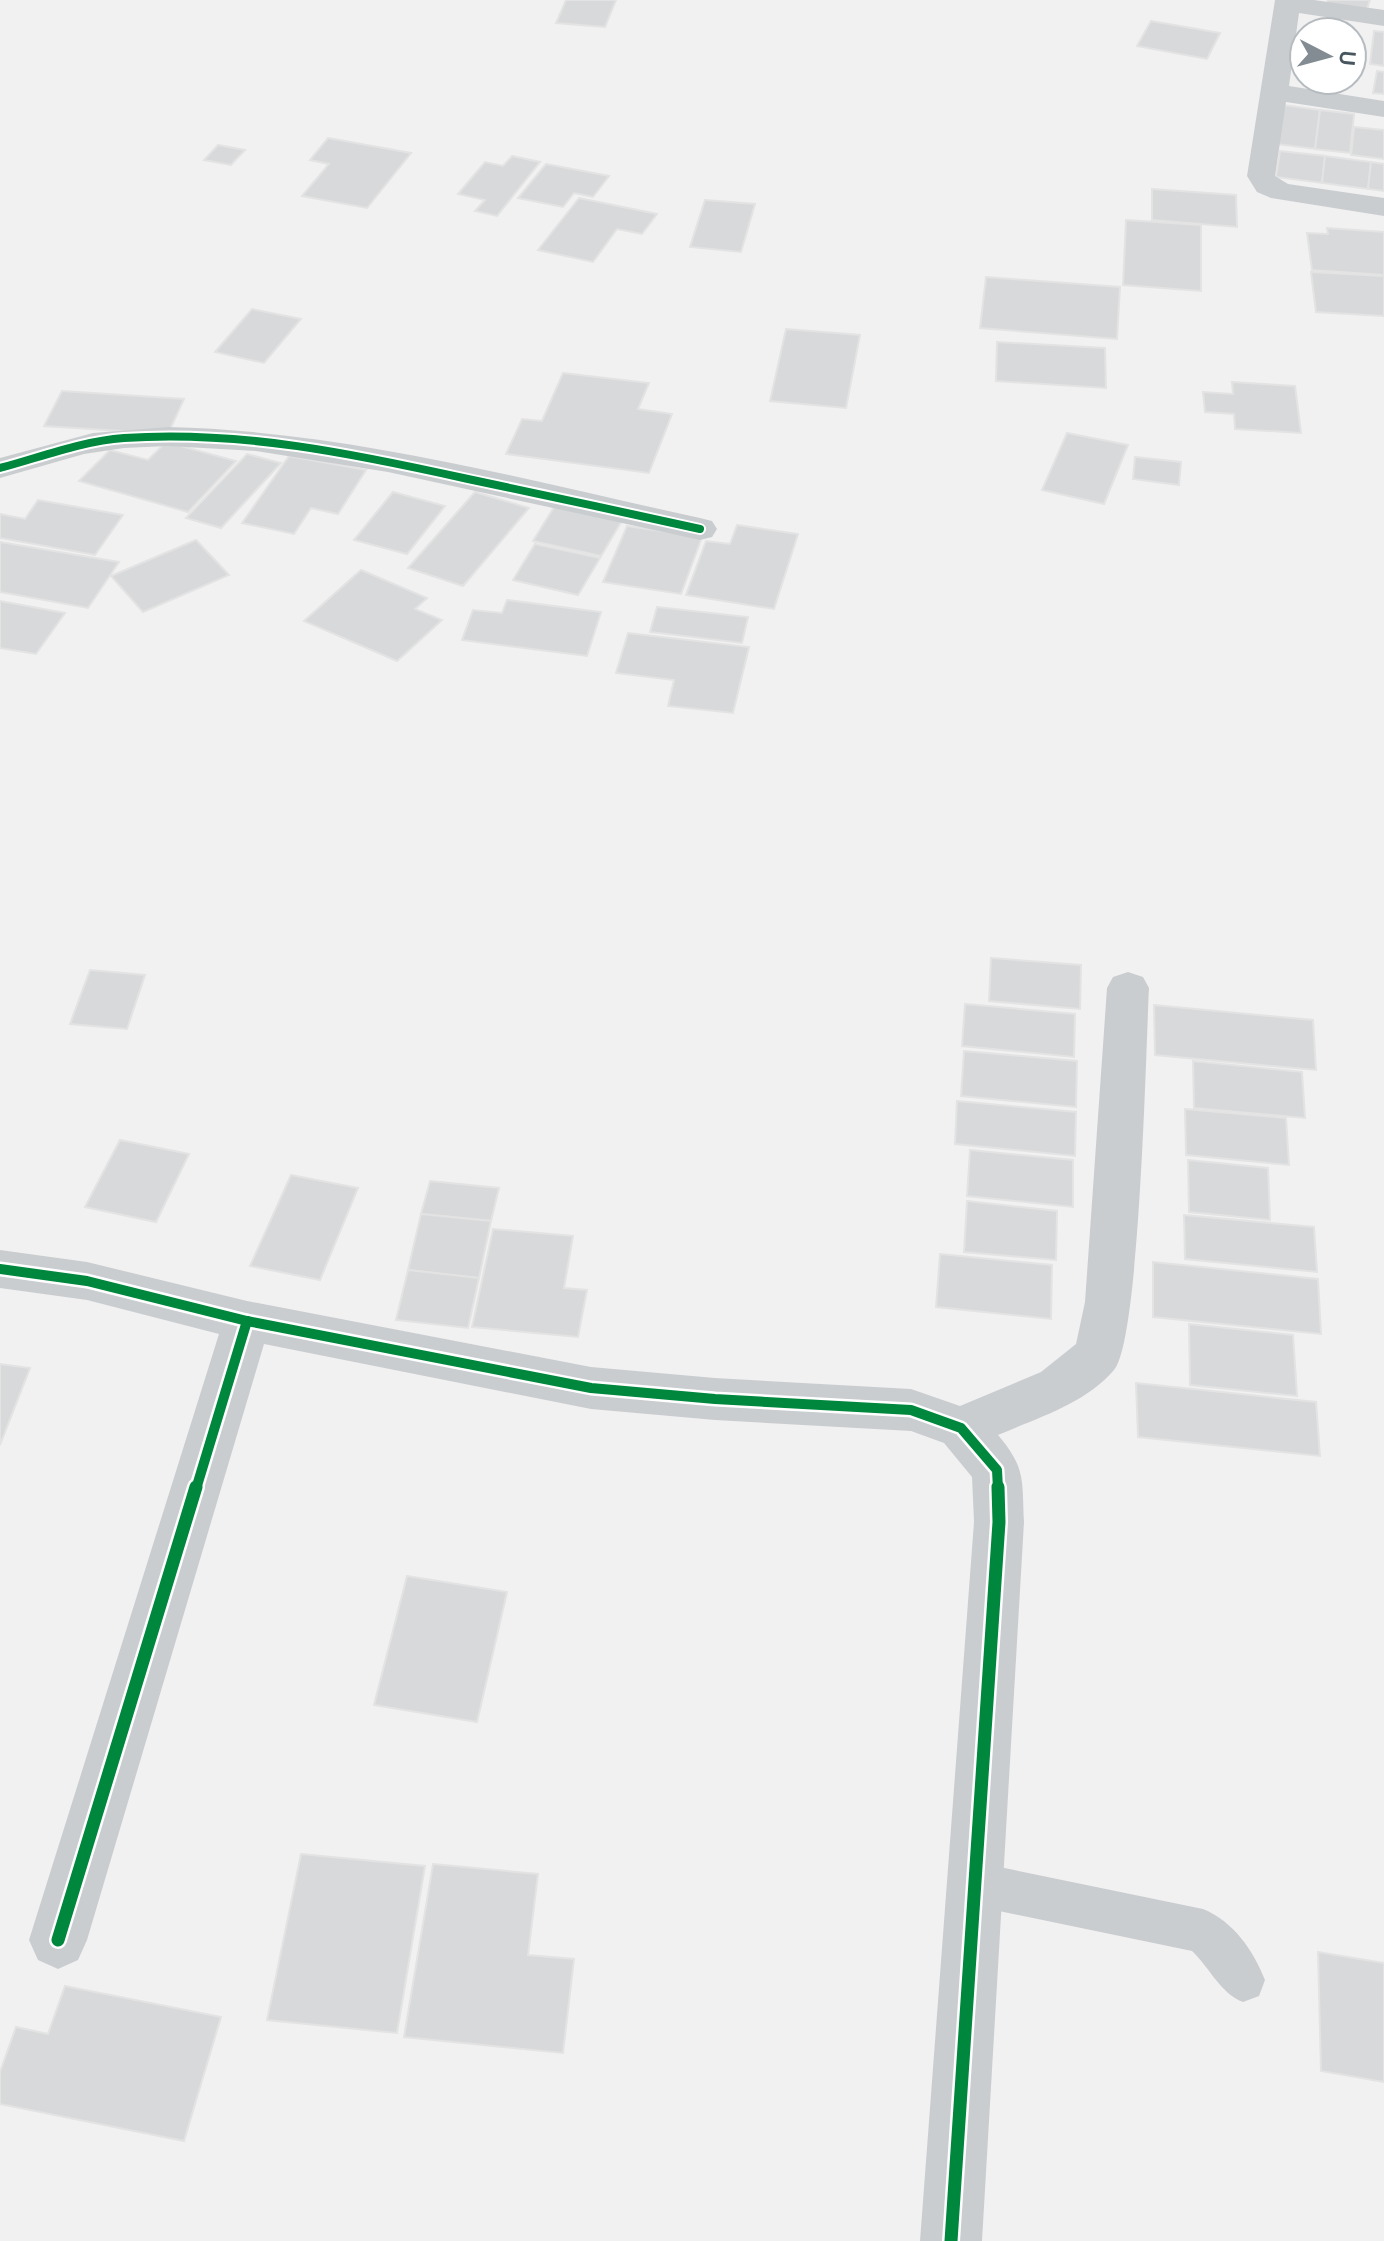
<svg xmlns="http://www.w3.org/2000/svg" width="1384" height="2241" font-family="'Space Grotesk',sans-serif">
  <style>
    .building { fill: #d8d9da; stroke: #e3e3e4; stroke-width: 2 }
    .lines { fill: none; stroke-linecap: round; stroke-linejoin: round }
    .service { fill: #cacdd0; fill-rule: evenodd }
    .minor { fill: #cacdd0; fill-rule: evenodd }
    .cycleway-far2-casing { stroke: #fff; stroke-width: 12 }
    .cycleway-far1-casing { stroke: #fff; stroke-width: 15 }
    .cycleway-casing { stroke: #fff; stroke-width: 18 }
    .cycleway-far2 { stroke: #00873e; stroke-width: 8 }
    .cycleway-far1 { stroke: #00873e; stroke-width: 10 }
    .cycleway { stroke: #00873e; stroke-width: 13 }
  </style>
  <rect width="100%" height="100%" fill="#f2f1f1"/>
  <g class="building">
    <path d="M566,0h50l-11,27 -49,-4z"/>
    <path d="M1328,0h42l-4,12 -40,-6z"/>
    <path d="M1151,21l69,12 -13,26 -70,-13z"/>
    <path d="M1374,31l10,1v34l-14,-2z"/>
    <path d="M1377,71l7,1v22l-11,-1z"/>
    <path d="M1283,105l37,5 -5,39 -39,-5z"/>
    <path d="M1320,110l34,4 -4,39 -35,-4z"/>
    <path d="M1354,127l30,3v29l-33,-4z"/>
    <path d="M328,138l83,15 -44,55 -65,-12 27,-32 -19,-4z"/>
    <path d="M218,145l27,5 -14,15 -27,-5z"/>
    <path d="M1280,151l45,5 -3,27 -46,-6z"/>
    <path d="M512,156l28,6 -43,54 -22,-5 10,-11 -27,-6 27,-32 18,4z"/>
    <path d="M1325,156l46,6 -3,27 -46,-6z"/>
    <path d="M1371,162l13,2v27l-16,-2z"/>
    <path d="M546,164l63,12 -16,21 -19,-4 -11,14 -45,-9z"/>
    <path d="M1152,189l84,6 1,32 -85,-7z"/>
    <path d="M579,198l78,16 -15,20 -25,-5 -24,33 -55,-12z"/>
    <path d="M705,200l50,4 -14,48 -51,-5z"/>
    <path d="M1126,220l75,5v66l-78,-6z"/>
    <path d="M1327,228l57,4v43l-72,-5 -5,-37 21,1z"/>
    <path d="M1311,272l73,4v40l-68,-4z"/>
    <path d="M986,277l134,10 -3,52 -137,-11z"/>
    <path d="M252,309l49,10 -37,44 -49,-11z"/>
    <path d="M786,329l74,6 -14,73 -76,-7z"/>
    <path d="M997,342l108,6 1,40 -110,-7z"/>
    <path d="M563,373l86,10 -11,26 34,5 -23,59 -143,-19 16,-35 20,2z"/>
    <path d="M1232,382l63,4 6,47 -66,-4 -1,-15 -29,-2 -2,-20 30,2z"/>
    <path d="M62,391l122,8 -16,35 -124,-8z"/>
    <path d="M1067,433l61,12 -24,59 -62,-14z"/>
    <path d="M166,442l70,19 -48,51 -109,-31 31,-31 38,10z"/>
    <path d="M247,454l34,9 -60,65 -35,-10z"/>
    <path d="M289,456l77,14 -28,44 -27,-6 -17,26 -52,-11z"/>
    <path d="M1135,457l46,5 -2,23 -46,-6z"/>
    <path d="M393,492l52,14 -38,48 -53,-14z"/>
    <path d="M475,492l54,16 -66,78 -55,-18z"/>
    <path d="M38,500l85,15 -28,40 -95,-17v-24l25,5z"/>
    <path d="M556,504l67,15 -22,37 -68,-15z"/>
    <path d="M737,525l61,9 -24,75 -88,-14 20,-54 24,3z"/>
    <path d="M627,526l75,11 -21,57 -78,-12z"/>
    <path d="M196,540l33,35 -86,37 -32,-36z"/>
    <path d="M0,542l119,20 -31,46 -88,-16z"/>
    <path d="M535,544l65,14 -22,37 -65,-15z"/>
    <path d="M361,570l66,28 -12,11 27,11 -45,41 -93,-40z"/>
    <path d="M507,600l94,12 -14,44 -125,-16 11,-30 29,3z"/>
    <path d="M0,601l65,12 -29,41 -36,-6z"/>
    <path d="M657,607l91,10 -6,26 -92,-11z"/>
    <path d="M628,633l121,14 -16,66 -65,-7 6,-26 -58,-7z"/>
    <path d="M991,958l90,7 -1,44 -91,-8z"/>
    <path d="M90,970l55,5 -18,54 -57,-5z"/>
    <path d="M965,1004l110,10 -1,43 -112,-11z"/>
    <path d="M1154,1005l159,15 3,50 -161,-15z"/>
    <path d="M964,1051l113,10 -1,46 -115,-11z"/>
    <path d="M1193,1061l109,11 3,46 -111,-10z"/>
    <path d="M957,1101l119,11 -1,44 -120,-12z"/>
    <path d="M1185,1109l101,9 3,47 -103,-10z"/>
    <path d="M120,1140l69,14 -33,68 -71,-15z"/>
    <path d="M970,1150l103,10v47l-106,-11z"/>
    <path d="M1188,1160l80,8 2,52 -81,-8z"/>
    <path d="M291,1175l67,13 -38,92 -70,-14z"/>
    <path d="M430,1181l69,7 -8,33 -70,-7z"/>
    <path d="M967,1201l90,10 -1,49 -92,-8z"/>
    <path d="M421,1214l70,7 -12,57 -71,-8z"/>
    <path d="M1184,1215l130,12 3,45 -132,-13z"/>
    <path d="M493,1229l80,7 -9,52 23,2 -9,47 -106,-10z"/>
    <path d="M940,1254l112,11 -1,54 -115,-12z"/>
    <path d="M1153,1262l165,17 3,55 -168,-17z"/>
    <path d="M408,1270l71,8 -11,50 -72,-8z"/>
    <path d="M1189,1324l104,11 4,61 -107,-11z"/>
    <path d="M0,1364l30,4 -30,77z"/>
    <path d="M1136,1383l180,19 4,54 -182,-19z"/>
    <path d="M407,1576l100,16 -30,130 -103,-17z"/>
    <path d="M301,1854l124,12 -28,167 -130,-13z"/>
    <path d="M433,1864l105,10 -10,81 46,4 -11,94 -159,-16z"/>
    <path d="M1318,1952l66,11v119l-63,-11z"/>
    <path d="M65,1986l156,31 -37,124 -184,-37v-32l16,-45 32,7z"/>
  </g>
  <g class="lines">
    <path class="service" d="M975,1862l228,47c31,13 50,41 62,71l-6,16 -16,6c-23,-9 -33,-34 -51,-51l-217,-45 -15,-7 -7,-15 7,-15z"/>
    <g class="minor">
      <path d="M1275,0h39l70,10v16l-85,-13 -10,73 95,15v16l-98,-15 -11,74 13,8 96,14v18l-113,-18 -14,-6 -10,-16z"/>
      <path d="M168,427c180,4 357,53 532,91l12,3 5,8 -5,8 -12,3 -312,-68 -132,-21 -88,-5 -44,2 -40,6 -84,24v-20l93,-25z"/>
      <path d="M1128,972l15,5 6,11c-3,58 -9,352 -35,382 -29,34 -77,48 -116,65 28,33 24,45 26,87l-42,719h-62l54,-719 -2,-45 -28,-34 -33,-12 -196,-11 -124,-11 -327,-65 -177,596 -9,20 -20,9 -20,-9 -9,-20 190,-606 -132,-34 -87,-12v-38l87,12 160,39 344,66 124,11 196,11 49,17 81,-34 35,-28 9,-42 22,-314 6,-11z"/>
    </g>
    <defs>
      <path id="cycleway-far2" d="M0,468c41,-11 82,-27 124,-30 116,-8 231,16 344,41 77,16 155,33 232,50"/>
      <g id="cycleway-far1">
        <path d="M0,1269l87,12 160,40 344,67 124,11 196,11 50,18 36,42 1,19"/>
        <path d="M196,1489l51,-168"/>
      </g>
      <g id="cycleway">
        <path d="M58,1940l138,-453"/>
        <path d="M951,2241l48,-719 -1,-35"/>
      </g>
    </defs>
    <use href="#cycleway-far2" class="cycleway-far2-casing"/>
    <use href="#cycleway-far1" class="cycleway-far1-casing"/>
    <use href="#cycleway" class="cycleway-casing"/>
    <use href="#cycleway-far2" class="cycleway-far2"/>
    <use href="#cycleway-far1" class="cycleway-far1"/>
    <use href="#cycleway" class="cycleway"/>
  </g>
  <g transform="translate(1328 56) rotate(96)"><circle r="38" fill="#ffffff" stroke="#b5bbbf" stroke-width="2"/>
  <path d="M0-6L14 30L0 20L-14 30Z" fill="#838c92"/>
  <text y="-12" font-size="22" font-weight="bold" text-anchor="middle" fill="#47565f">U</text>
  </g>
</svg>
